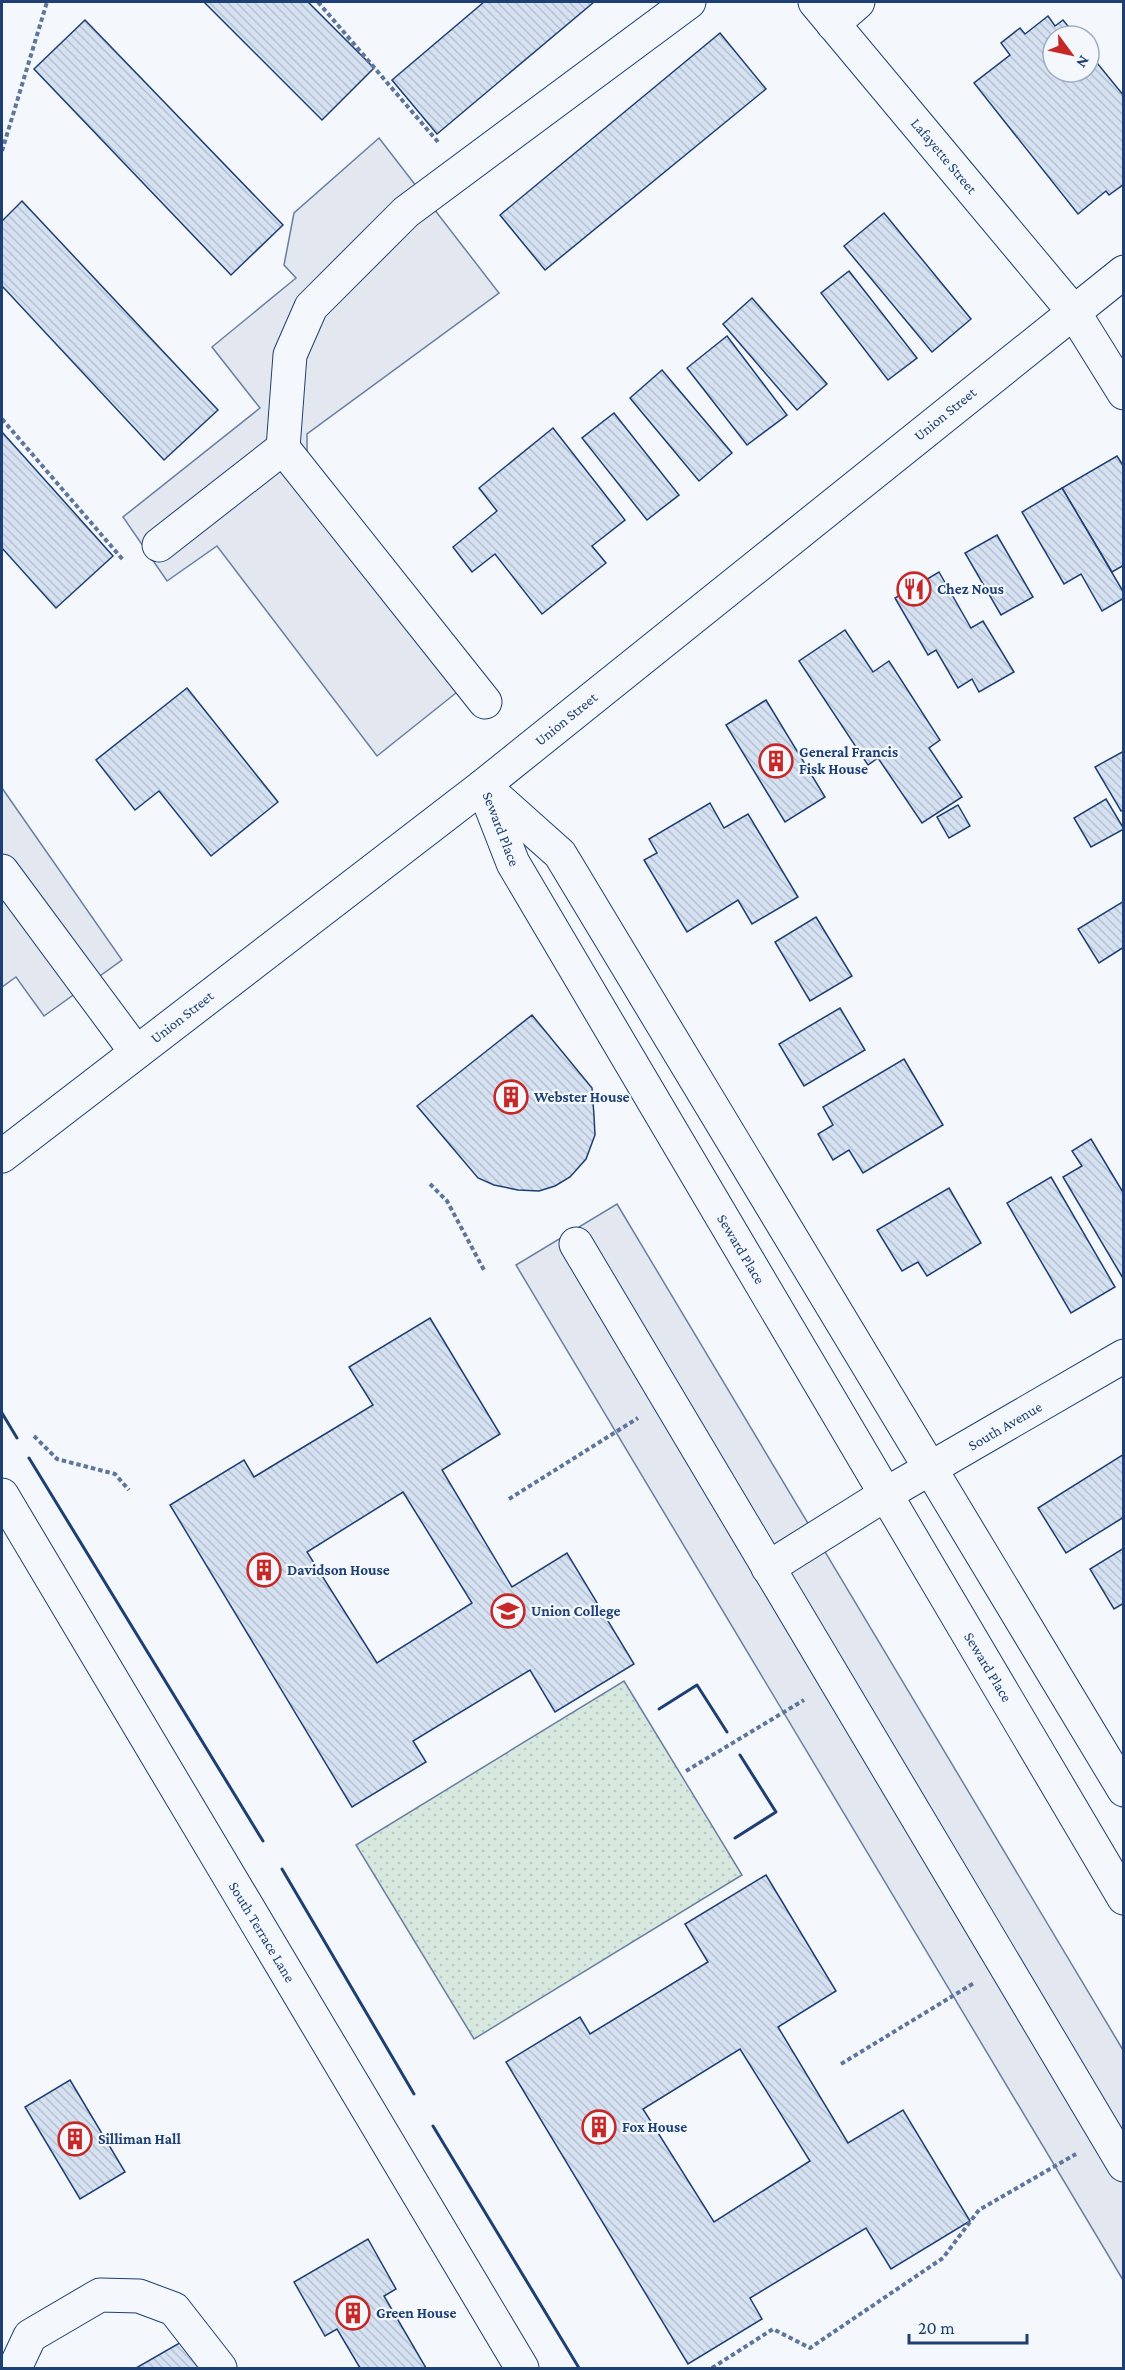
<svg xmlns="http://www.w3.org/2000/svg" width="1125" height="2370" font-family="'Crimson Pro',serif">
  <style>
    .grass { fill: url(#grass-dots); stroke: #687fa3; stroke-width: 1.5 }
    .parking { fill: #e3e8f0; stroke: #687fa3; stroke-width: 1.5 }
    .building { fill: url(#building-back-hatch); stroke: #1d3f73; stroke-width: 1.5; fill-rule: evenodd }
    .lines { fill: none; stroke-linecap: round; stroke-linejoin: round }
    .minor-casing { stroke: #1d3f73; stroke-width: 35 }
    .major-casing { stroke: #1d3f73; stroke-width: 35 }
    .path { stroke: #5e769c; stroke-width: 4; stroke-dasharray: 4.5 3; stroke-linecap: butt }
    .minor { stroke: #f4f7fb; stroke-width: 33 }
    .major { stroke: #f4f7fb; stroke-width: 33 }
    .wall { stroke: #1d3f73; stroke-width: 3 }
    .labels { text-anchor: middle; stroke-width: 4.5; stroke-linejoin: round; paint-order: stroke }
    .street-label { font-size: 15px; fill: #1d3f73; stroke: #f4f7fb }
    .poi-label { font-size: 15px; font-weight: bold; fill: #1d3f73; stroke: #f4f7fb; text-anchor: start }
  </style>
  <defs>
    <pattern id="grass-dots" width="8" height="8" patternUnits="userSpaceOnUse" patternTransform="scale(1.5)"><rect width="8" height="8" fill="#d7e8df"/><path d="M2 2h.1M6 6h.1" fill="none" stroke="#b8c8c3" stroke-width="1.8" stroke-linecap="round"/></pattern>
    <pattern id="building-back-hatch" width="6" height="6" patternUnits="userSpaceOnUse" patternTransform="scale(1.5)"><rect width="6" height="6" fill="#d5e0f0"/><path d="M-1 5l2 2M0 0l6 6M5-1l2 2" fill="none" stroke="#b6c1d1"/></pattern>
  </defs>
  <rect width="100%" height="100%" fill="#f4f7fb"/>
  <path class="grass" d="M624,1681l118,194 -268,164 -118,-194z"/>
  <g class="parking">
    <path d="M379,138l120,155 -192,141v23l174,216 -104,83 -160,-210 -50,35 -44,-64 137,-109 -48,-61 84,-69 -12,-13 10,-52z"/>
    <path d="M2,788l120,172 -78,56 -28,-39 -14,10z"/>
    <path d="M617,1204l506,846v230l-607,-1015z"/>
  </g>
  <g class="building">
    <path d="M204,2h104l66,66 -52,52z"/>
    <path d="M484,2h110l-157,132 -45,-54z"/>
    <path d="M1048,16l7,10 8,-6 13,16h-23v36h36v-19l35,43v88l-15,11 -3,-4 -28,23 -104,-131 36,-28 -9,-12 19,-15 5,6z"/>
    <path d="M85,20l198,205 -52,50 -197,-206z"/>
    <path d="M720,33l46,56 -221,181 -45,-55z"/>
    <path d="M22,201l196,209 -54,50 -162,-174v-65z"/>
    <path d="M884,213l87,106 -39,33 -88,-106z"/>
    <path d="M849,271l68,87 -29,22 -67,-87z"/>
    <path d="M752,298l75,86 -30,26 -74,-86z"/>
    <path d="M727,336l60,79 -40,30 -60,-77z"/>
    <path d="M662,370l70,83 -33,28 -69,-83z"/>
    <path d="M614,413l65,82 -32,25 -65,-82z"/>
    <path d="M553,428l72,92 -33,26 14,17 -64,51 -47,-60 -23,18 -19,-25 44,-36 -18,-23z"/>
    <path d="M2,432l111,124 -57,52 -54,-60z"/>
    <path d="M1117,456l7,11v98l-12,7 -50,-84z"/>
    <path d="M1062,488l62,105v5l-22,13 -21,-37 -17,10 -42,-72z"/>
    <path d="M997,535l36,62 -32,18 -36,-62z"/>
    <path d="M939,572l32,56 12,-7 31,51 -35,20 -7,-13 -14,9 -22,-38 -8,5 -33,-57z"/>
    <path d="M845,630l28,42 16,-11 51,79 -11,8 33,49 -40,26 -44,-65 -10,7 -69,-104z"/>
    <path d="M187,688l91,114 -67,54 -52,-65 -24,19 -39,-50z"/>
    <path d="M766,700l59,97 -40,25 -59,-97z"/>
    <path d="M1124,751v58l-3,2 -26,-44z"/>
    <path d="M1106,799l18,30 -33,18 -17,-29z"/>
    <path d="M710,803l14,25 24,-14 50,83 -46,27 -14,-24 -51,32 -43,-72 13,-7 -8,-14z"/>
    <path d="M958,805l12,21 -21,12 -12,-21z"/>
    <path d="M1124,901v46l-25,16 -21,-34z"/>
    <path d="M816,917l36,59 -42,25 -35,-59z"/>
    <path d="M840,1008l25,42 -61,36 -25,-42z"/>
    <path d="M532,1015l60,73 2,28 1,19 -9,24 -16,18 -15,9 -16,5 -21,-1 -24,-5 -16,-7 -61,-72z"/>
    <path d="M904,1059l39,66 -80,48 -14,-23 -16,10 -15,-26 15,-9 -10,-18z"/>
    <path d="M1091,1139l33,55v86l-61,-103 19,-11 -10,-15z"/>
    <path d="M1051,1177l64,110 -44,26 -64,-110z"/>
    <path d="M949,1188l32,55 -54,33 -9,-14 -16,9 -25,-41z"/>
    <path d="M430,1318l70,116 -58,36 70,117 55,-34 67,111 -79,48 -25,-42 -117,71 13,21 -74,45 -182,-302 74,-45 10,17 119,-72 -24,-38zM403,1492l69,111 -95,60 -70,-111z"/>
    <path d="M1124,1454v63l-58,36 -28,-45z"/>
    <path d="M1124,1548v55l-10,6 -24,-40z"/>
    <path d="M766,1875l70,116 -58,36 70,116 55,-33 67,111 -79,48 -25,-41 -116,70 12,21 -74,45 -182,-302 74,-45 10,17 118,-72 -23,-38zM740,2049l70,112 -96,61 -71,-113z"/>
    <path d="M70,2080l55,92 -45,27 -55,-92z"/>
    <path d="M368,2239l28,50 -12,7 42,72h-66l-23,-39 -12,7 -31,-54z"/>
    <path d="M183,2341l16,27h-63z"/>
  </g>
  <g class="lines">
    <defs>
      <g id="minor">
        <path d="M815,2l258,309 51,82"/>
        <path d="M833,24l25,-22"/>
        <path d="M159,545l124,-97"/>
        <path d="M485,702l-202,-254 7,-93 21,-48 95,-95 283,-210"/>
        <path d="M483,786l30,77 611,1035"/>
        <path d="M487,789l73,65 564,936"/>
        <path d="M2,871l134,181"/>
        <path d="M576,1244l548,921"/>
        <path d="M2,1495l520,873"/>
        <path d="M768,1568l118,-74 238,-138"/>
        <path d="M15,2368l15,-32 70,-41 39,1 35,13 46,59"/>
      </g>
      <path id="major" d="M2,1156l481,-370 641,-514"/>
    </defs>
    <use href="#minor" class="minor-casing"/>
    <use href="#major" class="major-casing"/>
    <g class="path">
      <path d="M318,2l120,140"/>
      <path d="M2,151l45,-149"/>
      <path d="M2,419l122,142"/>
      <path d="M430,1184l17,17 37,69"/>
      <path d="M34,1436l23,23 58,15 14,16"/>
      <path d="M509,1499l129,-81"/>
      <path d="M686,1771l118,-71"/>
      <path d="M841,2064l133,-81"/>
      <path d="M712,2368l61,-39 37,19 133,-90 36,-48 97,-56"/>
    </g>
    <use href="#minor" class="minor"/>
    <use href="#major" class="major"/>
    <g class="wall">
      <path d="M2,1413l15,25"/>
      <path d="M29,1458l234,383"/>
      <path d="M659,1709l38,-24 30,47"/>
      <path d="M735,1838l41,-26 -36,-57"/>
      <path d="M282,1869l132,225"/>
      <path d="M433,2126l146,242"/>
    </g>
  </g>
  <defs>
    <symbol id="restaurant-ring" viewBox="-11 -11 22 22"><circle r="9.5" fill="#f4f7fb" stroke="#c62828" stroke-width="1.5"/><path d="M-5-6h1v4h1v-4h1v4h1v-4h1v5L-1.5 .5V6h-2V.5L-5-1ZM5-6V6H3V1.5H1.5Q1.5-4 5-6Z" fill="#c62828"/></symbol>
    <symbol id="building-ring" viewBox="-11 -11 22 22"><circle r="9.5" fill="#f4f7fb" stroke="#c62828" stroke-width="1.5"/><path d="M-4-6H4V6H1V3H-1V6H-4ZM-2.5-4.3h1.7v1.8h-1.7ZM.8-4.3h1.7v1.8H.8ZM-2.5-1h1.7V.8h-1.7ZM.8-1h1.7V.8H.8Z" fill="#c62828"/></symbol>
    <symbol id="university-ring" viewBox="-11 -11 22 22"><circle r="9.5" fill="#f4f7fb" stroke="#c62828" stroke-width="1.5"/><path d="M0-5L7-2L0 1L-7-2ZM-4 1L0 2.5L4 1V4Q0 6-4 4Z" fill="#c62828"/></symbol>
  </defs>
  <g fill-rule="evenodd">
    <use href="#restaurant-ring" x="895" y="570" width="38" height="38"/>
    <use href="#building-ring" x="757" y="742" width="38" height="38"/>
    <use href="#building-ring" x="492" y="1078" width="38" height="38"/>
    <use href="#building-ring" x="245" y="1551" width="38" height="38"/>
    <use href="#university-ring" x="489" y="1592" width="38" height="38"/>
    <use href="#building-ring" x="580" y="2108" width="38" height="38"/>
    <use href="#building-ring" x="56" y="2120" width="38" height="38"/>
    <use href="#building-ring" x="334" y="2294" width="38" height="38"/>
  </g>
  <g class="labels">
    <g class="street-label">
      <text transform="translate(944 156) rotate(50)" y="5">Lafayette Street</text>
      <text transform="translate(945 414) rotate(-39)" y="5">Union Street</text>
      <text transform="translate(566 719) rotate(-39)" y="5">Union Street</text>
      <text transform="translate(501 829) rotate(69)" y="5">Seward Place</text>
      <text transform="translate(182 1017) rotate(-38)" y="5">Union Street</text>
      <text transform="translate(741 1249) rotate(59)" y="5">Seward Place</text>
      <text transform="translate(1005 1426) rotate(-30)" y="5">South Avenue</text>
      <text transform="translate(988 1667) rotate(59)" y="5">Seward Place</text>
      <text transform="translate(262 1932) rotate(59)" y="5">South Terrace Lane</text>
    </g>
    <g class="poi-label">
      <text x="937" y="594">Chez Nous</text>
      <text x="799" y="757">General Francis<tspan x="799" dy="17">Fisk House</tspan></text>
      <text x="534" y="1102">Webster House</text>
      <text x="287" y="1575">Davidson House</text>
      <text x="531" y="1616">Union College</text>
      <text x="622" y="2132">Fox House</text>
      <text x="98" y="2144">Silliman Hall</text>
      <text x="376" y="2318">Green House</text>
    </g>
  </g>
  <rect width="1125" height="2370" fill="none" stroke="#1d3f73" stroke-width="6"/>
  <g transform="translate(1071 54) rotate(123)"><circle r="28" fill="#f4f7fb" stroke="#9eadc5" stroke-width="1.5"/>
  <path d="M0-4.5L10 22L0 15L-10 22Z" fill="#c62828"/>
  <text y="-9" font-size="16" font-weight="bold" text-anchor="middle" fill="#1d3f73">N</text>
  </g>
  <path d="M909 2334v9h118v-9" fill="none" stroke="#1d3f73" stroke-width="3"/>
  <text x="918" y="2334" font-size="18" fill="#1d3f73" stroke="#f4f7fb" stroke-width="4.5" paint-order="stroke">20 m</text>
</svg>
